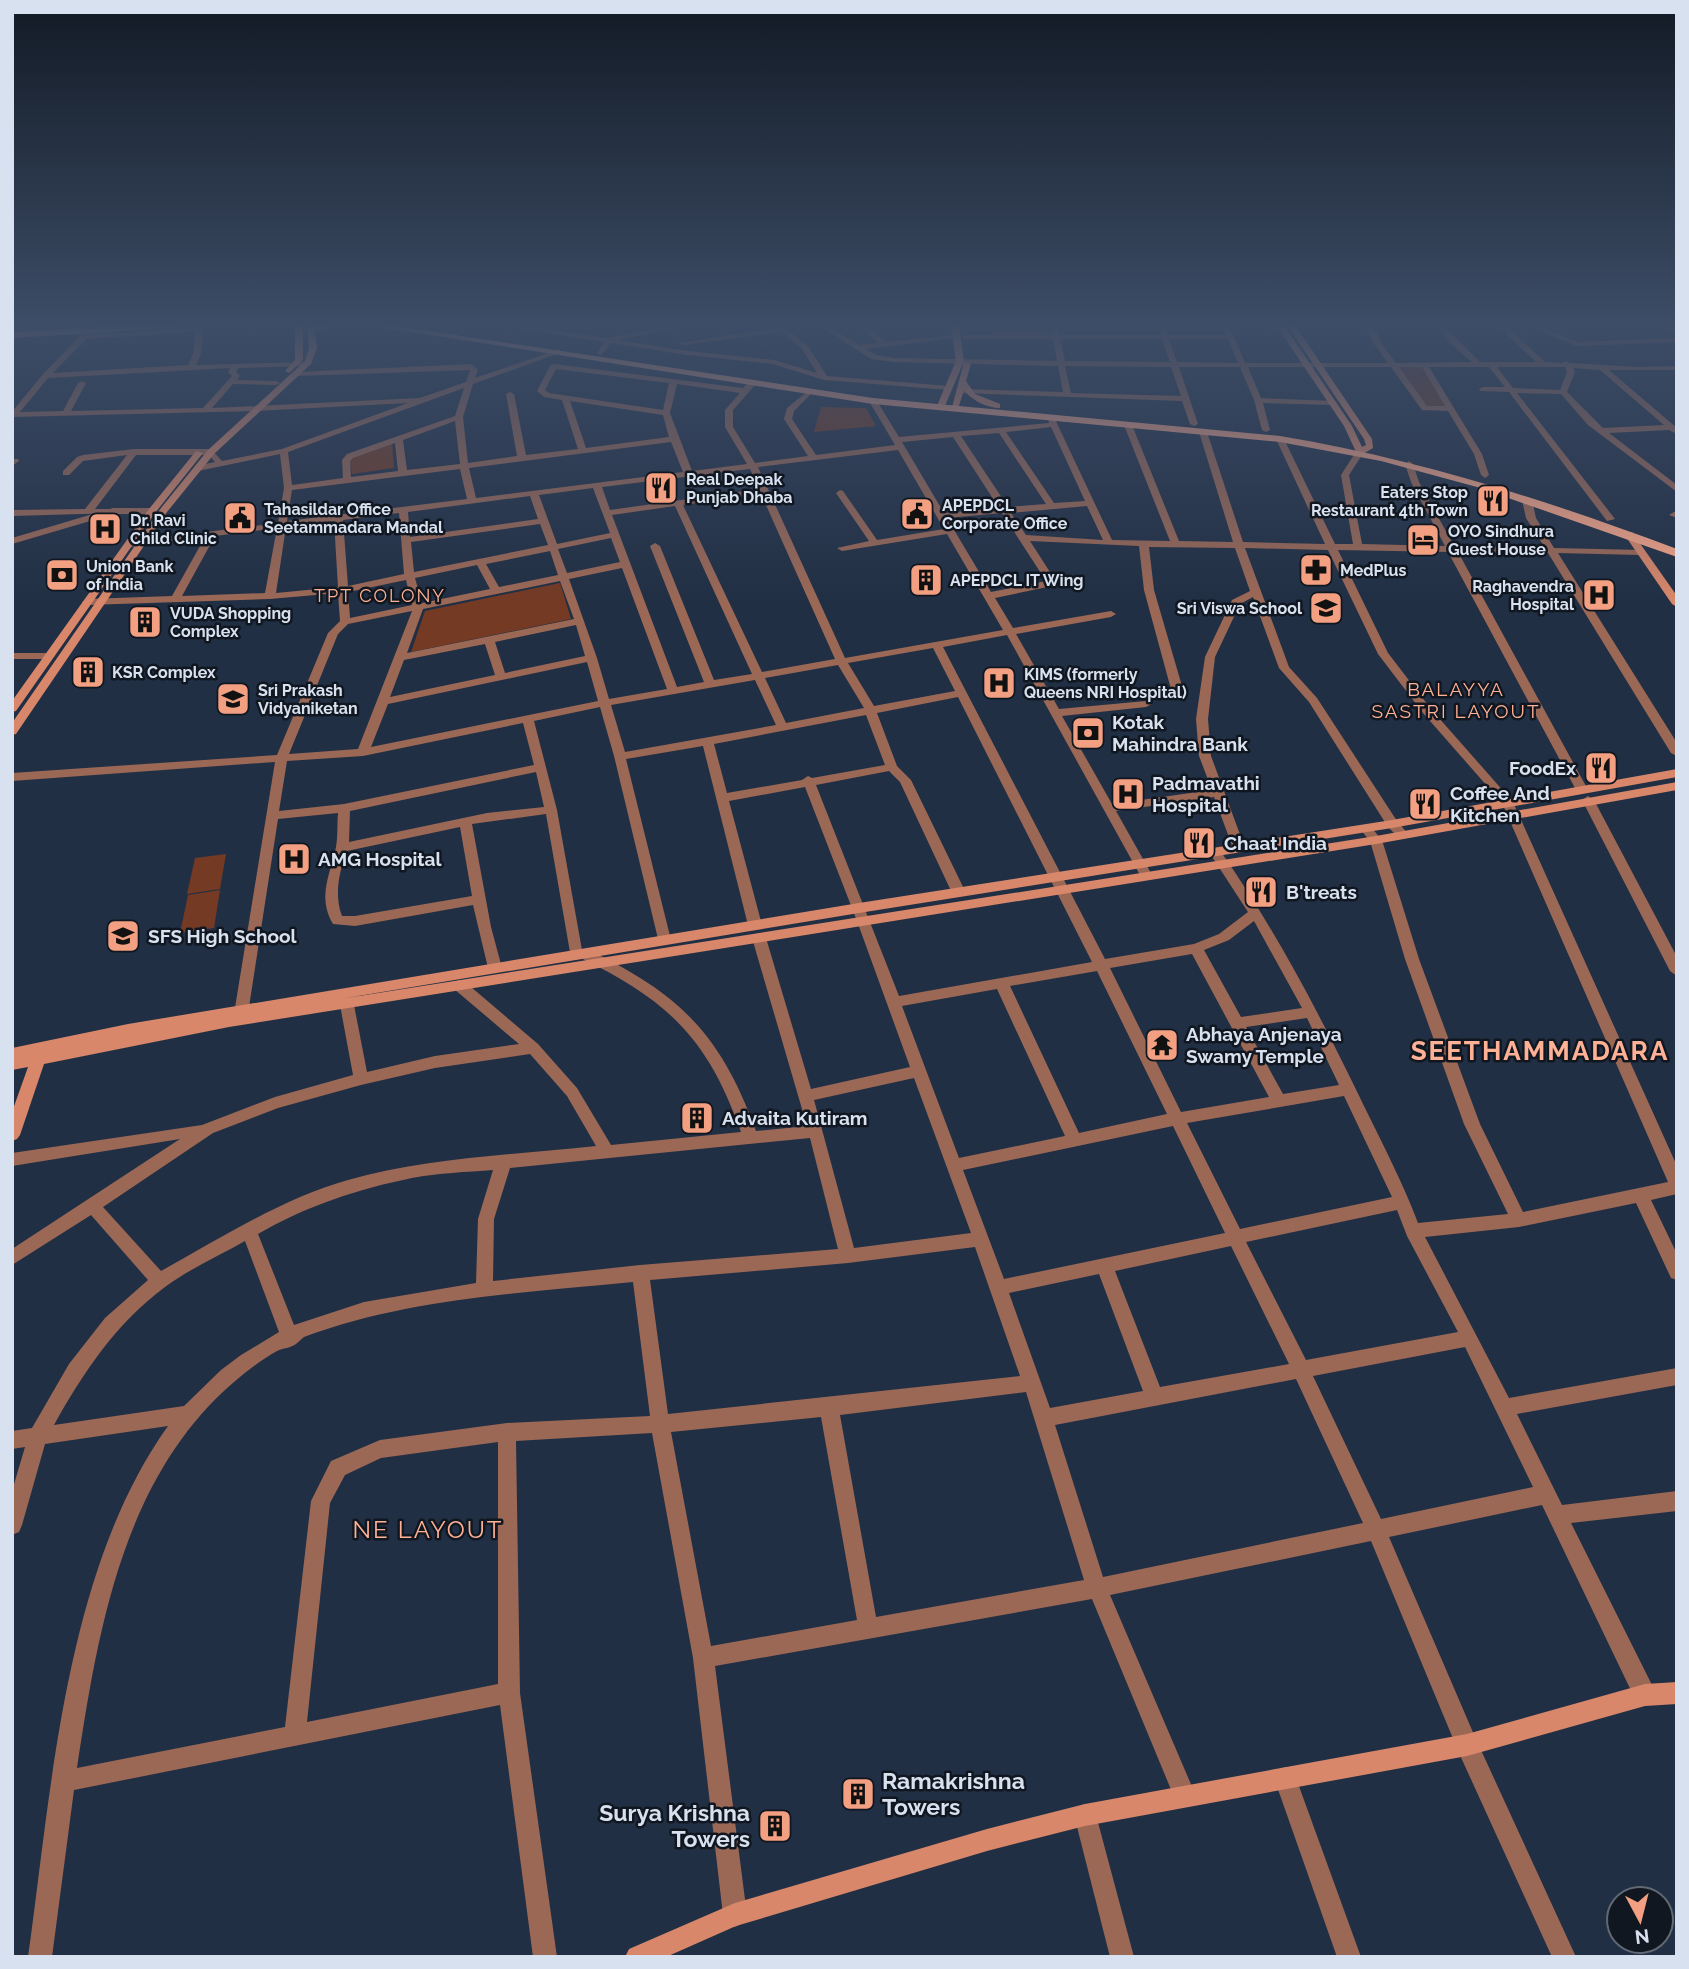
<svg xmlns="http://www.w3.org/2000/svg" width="1689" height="1969" font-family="Raleway,sans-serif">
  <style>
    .green { fill: #743a24 }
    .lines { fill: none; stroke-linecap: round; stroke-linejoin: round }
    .minor { fill: #9b6856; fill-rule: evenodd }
    .tertiary { fill: #9b6856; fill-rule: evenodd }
    .secondary { fill: #d8876a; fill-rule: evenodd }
    .primary { fill: #faa688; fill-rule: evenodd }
    .labels { text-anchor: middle; stroke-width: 5; stroke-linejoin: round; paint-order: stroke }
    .far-poi-label { font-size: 16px; font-weight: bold; fill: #d8e1ef; stroke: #101720; text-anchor: start }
    .far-neighbourhood-label { font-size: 18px; letter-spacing: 2px; fill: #ffb195; stroke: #101720 }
    .far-quarter-label { font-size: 19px; letter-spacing: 2px; fill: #ffb195; stroke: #101720 }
    .poi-label { font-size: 19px; font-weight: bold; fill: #d8e1ef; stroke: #101720; text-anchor: start }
    .near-poi-label { font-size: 23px; font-weight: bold; fill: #d8e1ef; stroke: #101720; text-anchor: start }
    .near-neighbourhood-label { font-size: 24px; letter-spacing: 2px; fill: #ffb195; stroke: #101720 }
    .district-label { font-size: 26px; font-weight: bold; letter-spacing: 2px; fill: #ffb195; stroke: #101720 }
  </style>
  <rect width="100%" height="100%" fill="#212f44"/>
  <g class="green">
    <path d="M986,325h61l1,10h-56z"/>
    <path d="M1424,365l27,44 -26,-1 -28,-42z"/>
    <path d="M821,407l45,1 10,18 -62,6z"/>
    <path d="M392,441l2,27 -42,6 -3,-16z"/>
    <path d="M560,583l11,36 -160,33 14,-41z"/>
    <path d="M226,854l-6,35 -33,5 8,-36z"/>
    <path d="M220,890l-6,38 -34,5 8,-38z"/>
  </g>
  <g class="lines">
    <g class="minor">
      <path d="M195,325h8l-2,29 -5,11 111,-3 4,2 -4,2 -69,2 -2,4 4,4 -3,4 39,1 4,2 -4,2 -43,-1 -21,24 208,-10 46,-16 4,-12 -174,6 -4,-2 4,-2 175,-8 7,6 -3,8 85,-29v4l-87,31 -10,33 5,46 49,-7 -11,-62 4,-2 4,2 12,61 52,-6 -16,-49 -18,-3 -7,-6 13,-25 4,-2 189,24 6,-7h6v4l-22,25v17l22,36 53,-7 -24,-37 3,-11 22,-18 4,2 -19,19 -2,8 24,36 79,-10 -26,-44 4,-2 4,2 22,36 150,-14 -1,-6h6l58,123 58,1 -46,-116 4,-2 4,2 47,116 54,1 -34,-110 4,-2 4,2 36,110 82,2 -49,-105 4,-3 4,3 51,105h18l-12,-69 16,-25 3,-1 4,3 -15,23 13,69 83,2 -34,-64 -6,-18 4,-3 4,3 6,18 35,64 91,2 -19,-30 -4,-18 5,-3 5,3 4,18 18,30 89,2v4l-3,1 -82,-2 119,190v13l-6,-3 -123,-200 -90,-1 129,236 -6,4 -6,-4 -127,-236 -110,-2 50,103 43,56 82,93 164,364v28l-26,6 26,54v26l-6,-2 -35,-75 -117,24 -94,10 84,161 168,-30v17l-160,29 45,91 115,-14v20l-106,12 82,164 3,8 -3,8 -8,3 -8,-3 -95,-198 -153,32 86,200 101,220h-24l-93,-204 -88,-212 -261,54 86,201 -3,8 -8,3 -8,-3 -85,-205 -377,67 32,249 -4,8 -8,4 -8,-4 -4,-8 -30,-257 -41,-225 -136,8 4,252 37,264h-24l-33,-252 -426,85 -22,167h-24c24,-171 37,-387 140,-531l-123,18 -23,81 -3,7 -7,3v-44l13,-44 -13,2v-18l20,-3 37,-64 36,-46 43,-38 -57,-65 -79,50v-16l168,-110 -168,27v-13l190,-28 73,-28 78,-22 -13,-70 2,-4h10l2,4 13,67 68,-16 84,-12 -65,-55 -2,-4 7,-5 5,1 74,63 39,44 34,57 130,-13c-33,-93 -72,-131 -160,-174l-5,2 -5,-2 -25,-144 -74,10 19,103 11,41 -7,5 -7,-5 -15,-63 -118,21 -22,-2c-16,-27 -3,-49 3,-77 2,-11 1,-23 2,-34l-60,6 -31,201 -2,4h-10l-2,-4 42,-258 -263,19v-8l265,-18 51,-122 12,-12 -2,-28 -68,6 -183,6 -5,-3 5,-3 85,-3 33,-59 -76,10 -3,-1v-4l152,-19 6,-35 -4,-34 -82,17 -4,-3 1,-2 20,-4 -6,-7h-73l-41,54h21v4l-104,3v-6l73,-1 42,-54 -44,6 -14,14h-6v-4l14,-14 6,-2 51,-6h77l11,12 60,-12 126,-46 -153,8 -243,6v-5l31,-38 45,-46 7,2 -4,4 104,-6zM195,332l-2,22 -5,11 -135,8 33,-34zM230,368l-2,4 4,4 -29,32 -132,3 15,-28 -4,-2 -4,2 -15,28 -43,1 28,-34zM556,369l113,14 -6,27 -114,-17 -4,-3zM677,384l63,9 -15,17v17l22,37 -55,7 -22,-58zM464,388l-9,28 -108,38 -5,6 1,18 -51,7 -4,-33zM570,401l93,14 6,22 -83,11zM455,421l5,43 -53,6 -4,-30zM1051,427l34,74 -31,2 -48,-71zM999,433l47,71 -38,3 -47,-71zM953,437l46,71 -55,5 -42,-71zM671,442l12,30 -207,26 -7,-30zM395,443l3,28 -47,6 -1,-16 3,-3zM898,450l46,79 -67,11 -34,-49 -3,-1 -4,3 33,48 -32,7 5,3 105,-17 56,96 -158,28 -87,-191zM460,469l7,30 -180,22 5,-31zM750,469l9,20 -149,21 -8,-23zM593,488l17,45 -53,11 -18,-49zM761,494l74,165 -73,13 -79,-167zM530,496l8,23 -128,18 -2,-25zM675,506l77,168 -38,6 -54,-134 -5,-3 -5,3 54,136 -27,5 -65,-172zM1087,506l16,34 -77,-5 -15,-22zM399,513l5,61 -56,12 -5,-66zM1002,513l44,68 -55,11 -44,-74zM334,521l4,66 -62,6 10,-66zM540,524l8,21 -134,27 -3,-30zM277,528l-12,65 -83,3 33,-60zM611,538l9,24 -53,11 -9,-24zM1030,541l109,5 5,44 28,103 6,3 6,-3 -30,-103 -5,-43 86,1 15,43 -18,9 -27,57 -9,62 3,37 13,34 -100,14 -50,-88 84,-9 6,-3 -6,-3 -87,8 -43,-75 95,-17 5,-3 -5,-3 -98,17 -18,-30 57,-12 5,-3zM1245,548l83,2 50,104 45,59 79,90 166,379 -145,30 -43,-88 -61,-165 -37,-119 -12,-14h-8l-2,3 10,12 35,118 59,165 44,90 -90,9c-15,-40 -35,-78 -54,-117 -43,-89 -88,-176 -145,-257l-4,-1 -6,4 39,60 -29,22 -25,10 -89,15 -162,-312 64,-12 133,240 6,4 6,-4 -36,-64 98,-14 19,51 6,4 6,-4 -34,-92 -3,-37 7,-62 25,-53 13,-7 26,71 30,34 79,125 11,11h8l2,-3 -12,-14 -80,-123 -28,-31zM550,551l8,24 -59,12 -13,-23zM477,565l13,24 -68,14 -7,-25zM622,568l45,121 -58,10 -12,-41 -28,-79zM406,580l6,25 -62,13 -2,-26zM560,581l14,38 -167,34 16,-44zM412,611l-54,138 -69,5 49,-120 10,-10zM576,625l9,31 -80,17 -10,-31zM485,644l10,31 -105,22 14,-37zM933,648l22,43 -81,15 -26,-43zM587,662l11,39 -227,46 17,-43zM838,665l26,43 -78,15 -21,-45zM755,680l21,45 -151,27 -14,-47zM958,697l134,265 -193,34 -83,-211 73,-14 11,11 52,111 2,3h10l2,-3 -55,-113 -14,-14 -20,-53zM600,707l14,49 45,187h10l2,-3 -45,-181 77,-13 45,179 7,5 7,-5 -33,-124 76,-14 52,134 53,146 -99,22 -45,-151 -7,-5 -5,2 -2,3 55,188 -51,5c-35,-96 -75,-136 -165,-180l-9,-1 -25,-140 -23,-89zM866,715l19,50 -73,13 -4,-2 -6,4 -75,13 -13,-49zM523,723l11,42 -190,39 -65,7 8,-50 76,-5zM536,772l8,35 -57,6 -138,29 1,-31zM460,827l12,69 -117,20h-13c-8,-21 -3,-44 5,-65zM1254,921l48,87 -61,9 -37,-67 25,-10zM1192,954l77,143 -88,15 -71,-144zM1097,971l70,143 -88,19 -69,-147zM997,989l68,147 -106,22 -57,-152zM1307,1018l32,67 -56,9 -37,-67zM530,1054l37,42 29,50c-83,9 -167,11 -248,34 -67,19 -127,58 -187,91l-58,-64 110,-74 65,-25 83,-23 74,-17zM914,1078l57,155 -117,15 -40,-148zM1344,1096l48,101 -152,32 -53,-106zM1173,1126l52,107 -221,46 -41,-109zM810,1138l28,111 -198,16 -147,16 1,-62 16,-51zM493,1170l-15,49 -2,64 -112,19 -70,23 -36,-91c48,-28 100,-45 154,-56 26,-5 55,-6 81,-8zM1397,1210l10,26 51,96 -152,28 -60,-118zM245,1241l34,91 -38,23 -20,15 -37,36 -130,19c29,-52 62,-102 111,-138 24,-18 54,-31 80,-46zM1231,1246l58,118 -129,23 -45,-116zM975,1247l45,129 -352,38 -18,-134 198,-17zM1099,1274l44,117 -93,17 -41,-115zM633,1282l17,134 -143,7 -127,17 -49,21 -20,40 -26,226 -208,41c21,-138 46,-291 157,-386 13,-11 27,-22 43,-31 6,-3 14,-3 19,-7 3,-2 5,-5 8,-7 104,-39 219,-44 329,-55zM1465,1347l68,140 -152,32 -68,-143zM1296,1379l67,144 -260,54 -48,-152zM1026,1392l58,188 -208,37 -36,-202zM821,1417l36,203 -146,26 -40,-214zM498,1442v242l-191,38 23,-219 15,-28 36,-17z"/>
      <path d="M501,325h17l89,13 70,-13h15l-75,15 71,11 86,9 43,13 -15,-24 -20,-17 -99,13 -4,-2 99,-15 -4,-3h8l26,21 19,30 122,10 4,2 -4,2 -125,-10 -51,-16 -85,-9 -77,-12 -10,12 -4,-2 7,-11z"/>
      <path d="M818,325h9l32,20 19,-2 -20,-18h8l20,17 71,-7 4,2 -95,12 10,6 18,3 163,3 -4,-22h-88l-4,-2 4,-2h87l-2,-10h8l1,10h102l-4,-10h8l3,10h58l-5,-10h8l16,38h143l-14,-19 -9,-19h8l9,19 14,19 76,-1 -22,-19 -11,-16 4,-2 37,37h56l-39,-37h8l40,37 17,1 4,-2 4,2 67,4 40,-1v4h-68l68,58v6l-8,-4 -60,3 68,52v7l-89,-67 -27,-31 -44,-1 98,126 -8,2 -98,-129 -29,-1 -1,-2 4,-2h22l-16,-20h-60l53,87 7,21 -4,3 -4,-3 -7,-21 -26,-43 -26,-1 -31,-43h-143l13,31 72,3 4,2 -4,2 -70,-2 7,27 -4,2 -4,-2 -8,-30 -14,-33h-61l19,57 -4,2 -4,-2 -8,-23 -223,-8 -1,-2 4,-2 101,3 -5,-26 -164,-4 -23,-3zM1060,339h102l8,23 -105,-1zM1169,339h59l10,24 -61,-1zM1065,366l106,1 10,29 -110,-3zM1399,367h23l23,39h-18zM1497,367h68l2,5 -7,18 -47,-2zM1573,368l27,2 64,55 -61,3 -36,-36 8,-20z"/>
      <path d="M1528,325h10l39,17 100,-4v4l-101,4z"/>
      <path d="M1661,325h9l7,5v5z"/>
      <path d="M12,459h6l1,2 -7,5z"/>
      <path d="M1674,512h3v6l-8,-3z"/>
      <path d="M12,653h38l5,3 -5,3h-38z"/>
      <path d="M1588,796l6,4 83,157v19l-7,-5 -88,-171z"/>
      <path d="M1285,1767l8,3 3,8 65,179h-24l-63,-179 3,-8z"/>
      <path d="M1085,1804l8,3 3,8 38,142h-24l-36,-142 3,-8z"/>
    </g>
    <path class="tertiary" d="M113,508h39l5,3 -5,3h-38l-102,30v-6z"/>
    <g class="secondary">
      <path d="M295,325h8v35l-14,13 -4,-2 10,-11z"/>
      <path d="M307,325h29l-21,6 2,17 -6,16 -97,90 -47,58 -151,222 -4,1v-12l149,-215 47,-58 97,-89 4,-13z"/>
      <path d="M951,325h8l5,36 -20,47 -4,2 -4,-2 20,-47z"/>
      <path d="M1276,325h8l68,101 10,21 4,-2 -2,-6 -77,-114h8l77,114 1,9 -10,6h-6l-13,-28z"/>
      <path d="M964,362l7,2 -5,17 9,13 25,10v4c-13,0 -29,-8 -36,-18l-6,19 -7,2z"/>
      <path d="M196,451l7,2 -48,60 -139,198 -4,1v-11l137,-192z"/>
      <path d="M1626,532h6l45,64v11l-5,-3 -48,-70z"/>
      <path d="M1677,769v8l-285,51 -533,85 -519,86 1036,-163 301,-54v8l-301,54 -1147,183 -185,37 -24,71 -3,4 -5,2v-29l16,-45 -16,3v-22l116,-24 731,-121 533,-83z"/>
      <path d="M1677,1682v22l-32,2 -178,50 -382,70 -98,25 -251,75 -70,31h-41l4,-8 106,-46 252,-74 98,-25 382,-70 178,-50z"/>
    </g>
    <g class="primary">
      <path d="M132,325h48l-5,3 -163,10v-6z"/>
      <path d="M367,325h22l484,73 407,38c137,23 267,64 397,113v8l-200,-70 -96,-26 -101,-19 -407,-38z"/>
    </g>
  </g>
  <linearGradient id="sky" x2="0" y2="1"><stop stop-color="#121a25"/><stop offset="0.54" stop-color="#3d4d67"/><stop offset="1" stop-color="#3d4d67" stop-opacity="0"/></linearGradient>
  <rect width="1689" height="601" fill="url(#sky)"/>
  <defs>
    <symbol id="restaurant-square" viewBox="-11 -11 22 22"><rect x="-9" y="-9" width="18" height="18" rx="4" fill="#f39f82" stroke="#101720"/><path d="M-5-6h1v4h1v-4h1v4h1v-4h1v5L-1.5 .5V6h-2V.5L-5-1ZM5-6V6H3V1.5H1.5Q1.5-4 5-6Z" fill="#111"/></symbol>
    <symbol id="civic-square" viewBox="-11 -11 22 22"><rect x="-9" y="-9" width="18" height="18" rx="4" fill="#f39f82" stroke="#101720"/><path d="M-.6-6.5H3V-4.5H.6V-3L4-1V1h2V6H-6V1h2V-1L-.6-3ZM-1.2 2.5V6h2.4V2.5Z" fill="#111"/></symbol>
    <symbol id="hospital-square" viewBox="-11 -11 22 22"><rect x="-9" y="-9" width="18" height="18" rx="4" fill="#f39f82" stroke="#101720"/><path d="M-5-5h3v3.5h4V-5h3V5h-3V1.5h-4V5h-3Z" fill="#111"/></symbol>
    <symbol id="hotel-square" viewBox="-11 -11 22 22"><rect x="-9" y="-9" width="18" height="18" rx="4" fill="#f39f82" stroke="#101720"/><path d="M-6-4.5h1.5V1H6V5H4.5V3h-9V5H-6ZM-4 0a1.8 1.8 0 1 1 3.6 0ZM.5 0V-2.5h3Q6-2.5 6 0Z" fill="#111"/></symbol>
    <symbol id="pharmacy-square" viewBox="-11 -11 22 22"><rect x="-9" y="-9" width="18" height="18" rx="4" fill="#f39f82" stroke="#101720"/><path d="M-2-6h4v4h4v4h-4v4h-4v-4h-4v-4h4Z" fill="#111"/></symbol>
    <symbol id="bank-square" viewBox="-11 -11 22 22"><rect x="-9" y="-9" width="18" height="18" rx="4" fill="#f39f82" stroke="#101720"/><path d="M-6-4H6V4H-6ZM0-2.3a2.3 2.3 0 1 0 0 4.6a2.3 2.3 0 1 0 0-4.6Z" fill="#111"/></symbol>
    <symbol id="building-square" viewBox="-11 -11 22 22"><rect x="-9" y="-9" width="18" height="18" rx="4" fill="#f39f82" stroke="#101720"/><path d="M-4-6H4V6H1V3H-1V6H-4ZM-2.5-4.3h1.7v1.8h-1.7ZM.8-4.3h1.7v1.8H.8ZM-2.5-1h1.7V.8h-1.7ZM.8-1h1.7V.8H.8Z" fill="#111"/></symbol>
    <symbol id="school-square" viewBox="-11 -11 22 22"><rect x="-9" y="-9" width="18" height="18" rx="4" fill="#f39f82" stroke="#101720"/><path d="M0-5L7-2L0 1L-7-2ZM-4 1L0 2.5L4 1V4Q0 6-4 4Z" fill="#111"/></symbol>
    <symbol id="temple-square" viewBox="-11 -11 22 22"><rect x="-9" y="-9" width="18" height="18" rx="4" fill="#f39f82" stroke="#101720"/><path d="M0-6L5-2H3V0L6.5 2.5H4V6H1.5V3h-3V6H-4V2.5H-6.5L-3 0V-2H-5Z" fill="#111"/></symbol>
  </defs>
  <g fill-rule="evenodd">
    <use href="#restaurant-square" x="642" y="469" width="38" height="38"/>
    <use href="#restaurant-square" x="1474" y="482" width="38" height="38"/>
    <use href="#civic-square" x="898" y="495" width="38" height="38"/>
    <use href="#civic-square" x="221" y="499" width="38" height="38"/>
    <use href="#hospital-square" x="86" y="510" width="38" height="38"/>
    <use href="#hotel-square" x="1404" y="521" width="38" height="38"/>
    <use href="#pharmacy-square" x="1297" y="551" width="38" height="38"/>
    <use href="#bank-square" x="43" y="556" width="38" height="38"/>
    <use href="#building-square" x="907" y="561" width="38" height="38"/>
    <use href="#hospital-square" x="1580" y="576" width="38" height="38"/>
    <use href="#school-square" x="1307" y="589" width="38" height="38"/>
    <use href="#building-square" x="126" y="603" width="38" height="38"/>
    <use href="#building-square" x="69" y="653" width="38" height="38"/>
    <use href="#hospital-square" x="980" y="664" width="38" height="38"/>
    <use href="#school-square" x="214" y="680" width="38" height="38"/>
    <use href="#bank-square" x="1069" y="714" width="38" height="38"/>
    <use href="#restaurant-square" x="1582" y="749" width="38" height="38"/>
    <use href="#hospital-square" x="1109" y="775" width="38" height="38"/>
    <use href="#restaurant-square" x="1406" y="785" width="38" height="38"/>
    <use href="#restaurant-square" x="1180" y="824" width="38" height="38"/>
    <use href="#hospital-square" x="275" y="840" width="38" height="38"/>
    <use href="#restaurant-square" x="1242" y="873" width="38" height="38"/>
    <use href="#school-square" x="104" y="917" width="38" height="38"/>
    <use href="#temple-square" x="1143" y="1026" width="38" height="38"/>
    <use href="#building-square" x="678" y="1099" width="38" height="38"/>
    <use href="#building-square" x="839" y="1775" width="38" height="38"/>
    <use href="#building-square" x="756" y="1807" width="38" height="38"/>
  </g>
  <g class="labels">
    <g class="far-poi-label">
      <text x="686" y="485">Real Deepak<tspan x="686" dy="18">Punjab Dhaba</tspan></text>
      <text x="1468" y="498" text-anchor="end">Eaters Stop<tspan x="1468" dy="18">Restaurant 4th Town</tspan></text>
      <text x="942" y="511">APEPDCL<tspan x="942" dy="18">Corporate Office</tspan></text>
      <text x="264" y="515">Tahasildar Office<tspan x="264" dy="18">Seetammadara Mandal</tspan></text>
      <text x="130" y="526">Dr. Ravi<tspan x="130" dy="18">Child Clinic</tspan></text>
      <text x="1448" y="537">OYO Sindhura<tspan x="1448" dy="18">Guest House</tspan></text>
      <text x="86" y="572">Union Bank<tspan x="86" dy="18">of India</tspan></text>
      <text x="1340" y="576">MedPlus</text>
      <text x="950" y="586">APEPDCL IT Wing</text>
      <text x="1574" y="592" text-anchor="end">Raghavendra<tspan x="1574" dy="18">Hospital</tspan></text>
      <text x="1302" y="614" text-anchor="end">Sri Viswa School</text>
      <text x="170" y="619">VUDA Shopping<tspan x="170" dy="18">Complex</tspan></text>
      <text x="112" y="678">KSR Complex</text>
      <text x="1024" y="680">KIMS (formerly<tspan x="1024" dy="18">Queens NRI Hospital)</tspan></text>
      <text x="258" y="696">Sri Prakash<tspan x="258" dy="18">Vidyaniketan</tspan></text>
    </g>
    <g class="far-neighbourhood-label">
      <text x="380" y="602">TPT COLONY</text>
    </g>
    <g class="far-quarter-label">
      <text x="1456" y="696">BALAYYA<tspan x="1456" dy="22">SASTRI LAYOUT</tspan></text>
    </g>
    <g class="poi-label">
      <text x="1112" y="729">Kotak<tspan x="1112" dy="22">Mahindra Bank</tspan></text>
      <text x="1576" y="775" text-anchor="end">FoodEx</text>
      <text x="1152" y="790">Padmavathi<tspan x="1152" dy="22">Hospital</tspan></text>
      <text x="1450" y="800">Coffee And<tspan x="1450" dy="22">Kitchen</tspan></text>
      <text x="1224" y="850">Chaat India</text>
      <text x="318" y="866">AMG Hospital</text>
      <text x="1286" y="899">B'treats</text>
      <text x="148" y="943">SFS High School</text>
      <text x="1186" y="1041">Abhaya Anjenaya<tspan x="1186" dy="22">Swamy Temple</tspan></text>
      <text x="722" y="1125">Advaita Kutiram</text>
    </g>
    <g class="near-poi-label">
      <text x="882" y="1789">Ramakrishna<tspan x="882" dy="26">Towers</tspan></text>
      <text x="750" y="1821" text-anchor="end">Surya Krishna<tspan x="750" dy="26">Towers</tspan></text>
    </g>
    <g class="near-neighbourhood-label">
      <text x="428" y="1538">NE LAYOUT</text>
    </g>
    <g class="district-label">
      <text x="1540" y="1060">SEETHAMMADARA</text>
    </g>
  </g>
  <rect width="1689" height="1969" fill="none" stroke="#d8e1ef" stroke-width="28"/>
  <g transform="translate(1640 1920) rotate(173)"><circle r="33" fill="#101720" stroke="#606873" stroke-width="2"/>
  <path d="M0-5L12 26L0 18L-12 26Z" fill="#f39f82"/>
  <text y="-10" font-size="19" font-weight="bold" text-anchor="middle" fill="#d8e1ef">N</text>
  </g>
</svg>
